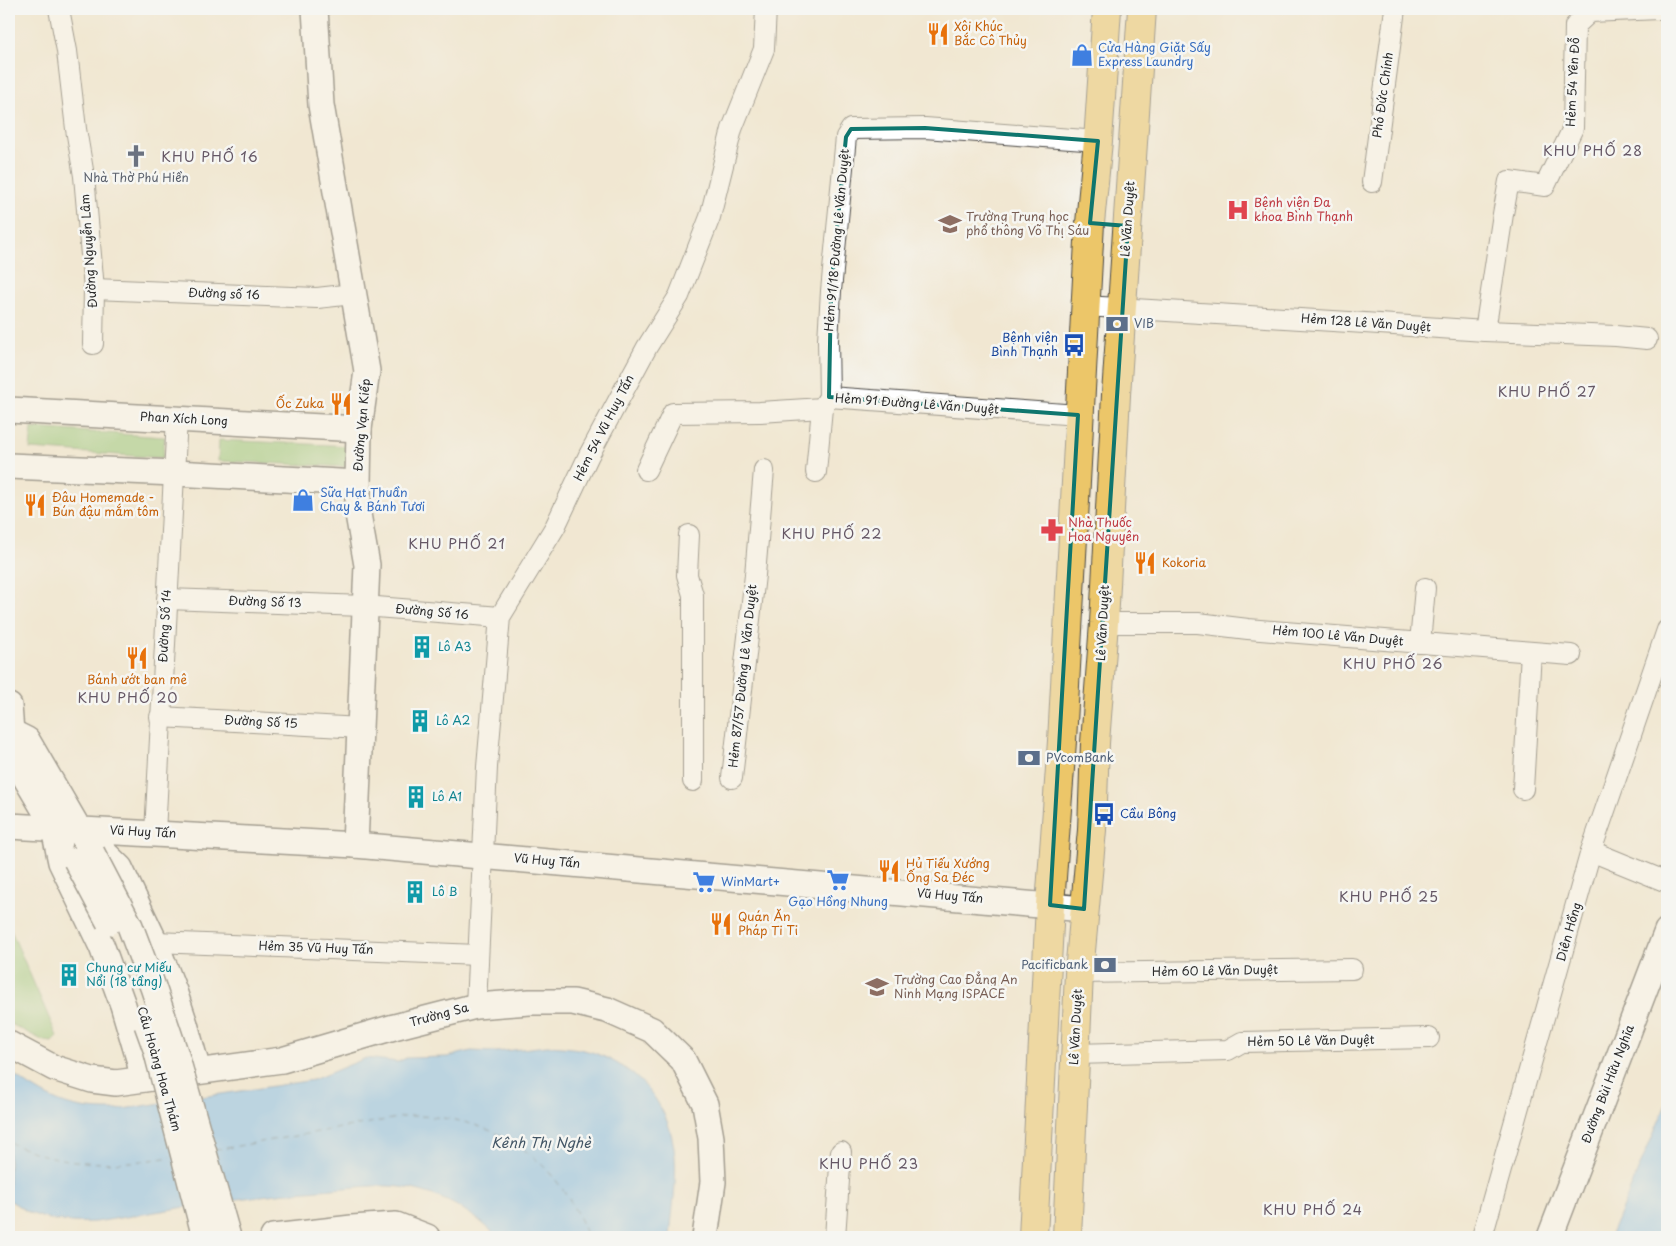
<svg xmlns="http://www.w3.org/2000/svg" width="1676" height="1246" font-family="'Playpen Sans',sans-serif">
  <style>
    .green { fill: #90c576; stroke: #5e7850 }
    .water { fill: #7cbcf1; stroke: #54748e }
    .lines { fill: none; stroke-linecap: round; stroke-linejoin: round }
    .ferry { stroke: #435666; stroke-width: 1; stroke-dasharray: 6 5; stroke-linecap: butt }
    .minor-casing { stroke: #494744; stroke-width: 22 }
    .tertiary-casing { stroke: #494744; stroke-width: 28 }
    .primary-casing { stroke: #494744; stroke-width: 30 }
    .minor { stroke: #fff; stroke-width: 20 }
    .tertiary { stroke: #fff; stroke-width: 25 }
    .primary { stroke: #ecc669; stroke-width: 28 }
    .tertiary-bridge-casing { stroke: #494744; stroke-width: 28; stroke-linecap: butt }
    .tertiary-bridge { stroke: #fff; stroke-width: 25 }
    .marked { fill: none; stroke: #0f766e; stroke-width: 4; stroke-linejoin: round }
    .labels { text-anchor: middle; stroke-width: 5; stroke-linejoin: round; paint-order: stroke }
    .food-label { font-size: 12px; fill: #c56008; stroke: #f6f6f2; text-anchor: start }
    .shop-label { font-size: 12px; fill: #366cbe; stroke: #f6f6f2; text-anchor: start }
    .street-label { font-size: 12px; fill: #2b2b2b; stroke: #f6f6f2 }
    .worship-label { font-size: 12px; fill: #5b616d; stroke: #f6f6f2 }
    .health-label { font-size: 12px; fill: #be3a42; stroke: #f6f6f2; text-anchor: start }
    .education-label { font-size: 12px; fill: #785e54; stroke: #f6f6f2; text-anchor: start }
    .service-label { font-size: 12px; fill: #4e5e75; stroke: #f6f6f2; text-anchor: start }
    .transit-label { font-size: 12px; fill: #164399; stroke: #f6f6f2; text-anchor: end }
    .culture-label { font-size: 12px; fill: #0d838f; stroke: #f6f6f2; text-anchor: start }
    .neighbourhood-label { font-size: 14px; letter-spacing: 1px; fill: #655765; stroke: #f6f6f2 }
    .water-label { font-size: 14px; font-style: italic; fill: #435666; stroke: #f6f6f2 }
  </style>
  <rect width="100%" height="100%" fill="#f6f6f2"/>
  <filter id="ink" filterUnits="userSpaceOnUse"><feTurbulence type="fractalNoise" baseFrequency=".02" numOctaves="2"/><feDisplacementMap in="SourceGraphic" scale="10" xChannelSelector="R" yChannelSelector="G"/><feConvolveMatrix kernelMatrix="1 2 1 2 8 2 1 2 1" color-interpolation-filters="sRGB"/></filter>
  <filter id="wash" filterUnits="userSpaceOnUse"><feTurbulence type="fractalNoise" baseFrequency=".0096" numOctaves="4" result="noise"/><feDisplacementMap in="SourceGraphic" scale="20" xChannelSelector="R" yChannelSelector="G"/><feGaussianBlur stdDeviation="1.12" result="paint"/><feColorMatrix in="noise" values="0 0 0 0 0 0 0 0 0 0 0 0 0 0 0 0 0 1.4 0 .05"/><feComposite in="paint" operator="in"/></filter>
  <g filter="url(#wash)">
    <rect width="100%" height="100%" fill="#f1e7d2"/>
    <g class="green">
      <path d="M32,428l133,9 -2,21 -133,-9z"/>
      <path d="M219,440l134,6 -1,21 -134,-6z"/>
      <path d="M9,926l48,110 -5,6 -8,-1 -35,-18z"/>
    </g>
    <g class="water">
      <path d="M547,1046c17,1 36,2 53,9 44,18 71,54 75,102 2,27 -3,54 -5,80h-173c-22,-24 -53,-41 -85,-48 -25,-6 -53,-2 -79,0 -80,5 -158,20 -237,33 -21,1 -43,0 -63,-8 -9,-3 -16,-10 -24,-14v-128c40,27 57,39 107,38l197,-30 53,-22 32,4 8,-4 41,-1 24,-6 25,1z"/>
      <path d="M1667,1102v135h-57z"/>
    </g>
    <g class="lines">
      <g class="ferry">
        <path d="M9,1142c51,25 107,24 162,15"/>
        <path d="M215,1150l194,-34c85,-1 149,41 178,121"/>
      </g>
    </g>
  </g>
  <g filter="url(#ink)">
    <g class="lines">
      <defs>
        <g id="minor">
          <path d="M59,9l8,42 9,78 8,47 10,113 -1,55"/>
          <path d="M1372,182l23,-173"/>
          <path d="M94,289l223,9 36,-4"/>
          <path d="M1085,306l264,16 136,9 131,5 31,3"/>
          <path d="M1485,331l18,-117 6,-33 36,5 28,-58 2,-102 15,-14 69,-3"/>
          <path d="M829,397l-1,-57 3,-49 15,-154 5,-8 74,-1 173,13"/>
          <path d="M646,470l27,-57 87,-1 62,-4 7,-11 249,18"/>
          <path d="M816,472l6,-64"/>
          <path d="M689,535l-2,40 6,20v186"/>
          <path d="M167,599l197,7 136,11"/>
          <path d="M1104,623h94l50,6 323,26"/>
          <path d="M1420,643l5,-55"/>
          <path d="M160,717l201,11"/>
          <path d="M732,778l23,-203 9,-105"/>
          <path d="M1523,789l8,-137"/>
          <path d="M155,833l22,-415"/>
          <path d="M1591,851l76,31"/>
          <path d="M155,942l323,13"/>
          <path d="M1079,973l273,-4"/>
          <path d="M476,1006l11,-239 13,-150 55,-90 34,-72 58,-108 32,-51 31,-79 22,-88 32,-80 2,-40"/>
          <path d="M1075,1054l153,-4 14,-8 187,-4"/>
          <path d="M835,1237l6,-85"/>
          <path d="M1482,1237l109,-386 76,-221"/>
        </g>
        <g id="tertiary">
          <path d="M315,9l6,96 46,266 -8,58 -1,54v31l9,51 -12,280"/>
          <path d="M9,410l350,19"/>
          <path d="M9,466l166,7 183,10"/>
          <path d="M9,706l2,26 -2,11"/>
          <path d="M11,732l16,8 58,100"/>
          <path d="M9,750l52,88"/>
          <path d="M9,826l346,19 729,64"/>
          <path d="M54,829l7,33 41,85 21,58 16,54 4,20"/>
          <path d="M83,832l37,36 35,74 19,49 11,33 13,47"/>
          <path d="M9,1044l45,24 38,12 24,3 166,-23 112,-33 82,-21 54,-4h43l34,8 45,20 31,30 22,44 6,34 2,44 -8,55"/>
          <path d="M273,1237l79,-9 44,-3 31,12"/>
          <path d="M1550,1237l117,-306"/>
        </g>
        <g id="primary">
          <path d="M1033,1237l17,-332 12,-164 28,-518 8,-82 9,-132"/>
          <path d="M1067,1237l12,-264 13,-143 3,-87 9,-120 12,-228 26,-386"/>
        </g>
      </defs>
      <use href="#minor" class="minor-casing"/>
      <use href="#tertiary" class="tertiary-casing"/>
      <use href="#primary" class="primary-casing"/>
      <use href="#minor" class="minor"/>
      <use href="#tertiary" class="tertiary"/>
      <use href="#primary" class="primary"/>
      <defs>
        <g id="tertiary-bridge">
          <path d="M92,853l38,73 23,61 23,68 52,182"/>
          <path d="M76,860l33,62"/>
          <path d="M147,1024l9,25 49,188"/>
        </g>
      </defs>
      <use href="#tertiary-bridge" class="tertiary-bridge-casing"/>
      <use href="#tertiary-bridge" class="tertiary-bridge"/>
    </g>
  </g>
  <path d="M0 0H1676V1246H0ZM925,128l173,13 -8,82 38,3 -44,683 -34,-4 28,-490 -249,-18 2,-106 15,-154 5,-8z" fill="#f1e7d2" fill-opacity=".55" fill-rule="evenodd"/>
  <path class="marked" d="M925,128l173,13 -8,82 38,3 -44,683 -34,-4 28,-490 -249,-18 2,-106 15,-154 5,-8z"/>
  <defs>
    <symbol id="restaurant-bare" viewBox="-9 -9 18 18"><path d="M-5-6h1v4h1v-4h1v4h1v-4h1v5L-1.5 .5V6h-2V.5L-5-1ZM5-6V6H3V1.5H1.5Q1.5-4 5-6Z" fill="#e8710a" stroke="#f6f6f2" stroke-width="2.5" paint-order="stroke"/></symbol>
    <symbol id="shop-bare" viewBox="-9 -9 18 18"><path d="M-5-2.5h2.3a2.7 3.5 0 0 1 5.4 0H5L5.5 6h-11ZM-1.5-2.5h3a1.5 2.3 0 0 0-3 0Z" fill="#3f7fe0" stroke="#f6f6f2" stroke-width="2.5" paint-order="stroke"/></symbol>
    <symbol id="church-bare" viewBox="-9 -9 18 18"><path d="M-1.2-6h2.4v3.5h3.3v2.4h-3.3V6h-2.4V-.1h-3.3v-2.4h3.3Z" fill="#6b7280" stroke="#f6f6f2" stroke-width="2.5" paint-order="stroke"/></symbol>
    <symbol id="hospital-bare" viewBox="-9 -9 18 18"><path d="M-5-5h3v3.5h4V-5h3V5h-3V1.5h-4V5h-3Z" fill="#e0444e" stroke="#f6f6f2" stroke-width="2.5" paint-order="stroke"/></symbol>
    <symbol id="school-bare" viewBox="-9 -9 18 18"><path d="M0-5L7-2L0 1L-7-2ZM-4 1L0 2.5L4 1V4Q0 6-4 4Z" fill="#8d6e63" stroke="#f6f6f2" stroke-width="2.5" paint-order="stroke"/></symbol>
    <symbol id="bank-bare" viewBox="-9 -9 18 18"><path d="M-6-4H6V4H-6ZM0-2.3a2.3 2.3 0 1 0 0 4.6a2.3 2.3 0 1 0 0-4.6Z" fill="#5c6f8a" stroke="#f6f6f2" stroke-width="2.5" paint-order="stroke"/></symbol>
    <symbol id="bus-bare" viewBox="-9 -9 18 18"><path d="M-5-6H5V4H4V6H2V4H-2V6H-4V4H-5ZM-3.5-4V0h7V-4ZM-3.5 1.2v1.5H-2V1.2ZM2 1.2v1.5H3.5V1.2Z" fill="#1a4fb4" stroke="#f6f6f2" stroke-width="2.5" paint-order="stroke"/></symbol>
    <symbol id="pharmacy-bare" viewBox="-9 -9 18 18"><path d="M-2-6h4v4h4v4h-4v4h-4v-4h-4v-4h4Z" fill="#e0444e" stroke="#f6f6f2" stroke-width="2.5" paint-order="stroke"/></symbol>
    <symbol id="building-bare" viewBox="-9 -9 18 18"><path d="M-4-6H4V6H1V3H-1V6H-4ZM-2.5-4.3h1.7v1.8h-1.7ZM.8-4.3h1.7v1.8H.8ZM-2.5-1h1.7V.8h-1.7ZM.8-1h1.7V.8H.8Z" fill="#0f9aa8" stroke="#f6f6f2" stroke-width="2.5" paint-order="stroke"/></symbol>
    <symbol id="supermarket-bare" viewBox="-9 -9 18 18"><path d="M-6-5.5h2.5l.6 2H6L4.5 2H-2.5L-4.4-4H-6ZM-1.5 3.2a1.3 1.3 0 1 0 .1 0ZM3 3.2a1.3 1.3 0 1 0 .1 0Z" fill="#3f7fe0" stroke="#f6f6f2" stroke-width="2.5" paint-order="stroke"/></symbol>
  </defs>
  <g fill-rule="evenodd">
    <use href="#restaurant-bare" x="922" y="18" width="32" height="32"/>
    <use href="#shop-bare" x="1066" y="39" width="32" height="32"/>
    <use href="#church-bare" x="120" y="140" width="32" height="32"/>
    <use href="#hospital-bare" x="1222" y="194" width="32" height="32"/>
    <use href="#school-bare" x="934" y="208" width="32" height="32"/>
    <use href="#bank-bare" x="1101" y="308" width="32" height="32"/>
    <use href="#bus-bare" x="1058" y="329" width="32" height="32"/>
    <use href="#restaurant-bare" x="325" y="388" width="32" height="32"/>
    <use href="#shop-bare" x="287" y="484" width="32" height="32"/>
    <use href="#restaurant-bare" x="19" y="489" width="32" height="32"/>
    <use href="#pharmacy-bare" x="1036" y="514" width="32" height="32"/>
    <use href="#restaurant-bare" x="1129" y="547" width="32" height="32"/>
    <use href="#building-bare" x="406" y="631" width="32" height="32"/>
    <use href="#restaurant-bare" x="121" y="642" width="32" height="32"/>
    <use href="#building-bare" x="404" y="705" width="32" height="32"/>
    <use href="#bank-bare" x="1013" y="742" width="32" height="32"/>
    <use href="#building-bare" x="400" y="781" width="32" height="32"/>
    <use href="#bus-bare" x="1088" y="798" width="32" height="32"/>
    <use href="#restaurant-bare" x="873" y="855" width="32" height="32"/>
    <use href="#supermarket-bare" x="822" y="864" width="32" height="32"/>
    <use href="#supermarket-bare" x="688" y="866" width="32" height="32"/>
    <use href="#building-bare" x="399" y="876" width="32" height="32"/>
    <use href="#restaurant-bare" x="705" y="908" width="32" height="32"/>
    <use href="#bank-bare" x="1089" y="949" width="32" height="32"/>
    <use href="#building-bare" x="53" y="959" width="32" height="32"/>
    <use href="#school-bare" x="861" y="971" width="32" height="32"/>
  </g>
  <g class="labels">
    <g class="food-label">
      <text x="954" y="31">Xôi Khúc<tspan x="954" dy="14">Bắc Cô Thủy</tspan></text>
      <text x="324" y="408" text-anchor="end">Ốc Zuka</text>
      <text x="52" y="502">Đậu Homemade -<tspan x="52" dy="14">Bún đậu mắm tôm</tspan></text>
      <text x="1162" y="567">Kokoria</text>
      <text x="137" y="684" text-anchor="middle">Bánh ướt ban mê</text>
      <text x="906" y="868">Hủ Tiếu Xướng<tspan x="906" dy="14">Ống Sa Đéc</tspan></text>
      <text x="738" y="921">Quán Ăn<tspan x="738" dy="14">Pháp Ti Ti</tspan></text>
    </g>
    <g class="shop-label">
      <text x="1098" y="52">Cửa Hàng Giặt Sấy<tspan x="1098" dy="14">Express Laundry</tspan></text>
      <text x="320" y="497">Sữa Hạt Thuần<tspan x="320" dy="14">Chay &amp; Bánh Tươi</tspan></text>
      <text x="721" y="886">WinMart+</text>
      <text x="838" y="906" text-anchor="middle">Gạo Hồng Nhung</text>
    </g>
    <g class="street-label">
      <text transform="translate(1573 82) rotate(-87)" y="4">Hẻm 54 Yên Đỗ</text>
      <text transform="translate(1383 95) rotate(-82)" y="4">Phó Đức Chính</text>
      <text transform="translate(1128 219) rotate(-86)" y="4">Lê Văn Duyệt</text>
      <text transform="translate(837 240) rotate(-85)" y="4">Hẻm 91/18 Đường Lê Văn Duyệt</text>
      <text transform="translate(89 251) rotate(-94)" y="4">Đường Nguyễn Lâm</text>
      <text transform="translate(224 294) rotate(2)" y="4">Đường số 16</text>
      <text transform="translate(1366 323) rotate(4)" y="4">Hẻm 128 Lê Văn Duyệt</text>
      <text transform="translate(917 404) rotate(4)" y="4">Hẻm 91 Đường Lê Văn Duyệt</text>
      <text transform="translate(184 419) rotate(3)" y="4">Phan Xích Long</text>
      <text transform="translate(362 425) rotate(-85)" y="4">Đường Vạn Kiếp</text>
      <text transform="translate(604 428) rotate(-63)" y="4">Hẻm 54 Vũ Huy Tấn</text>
      <text transform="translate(265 602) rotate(2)" y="4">Đường Số 13</text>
      <text transform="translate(432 612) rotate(5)" y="4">Đường Số 16</text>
      <text transform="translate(1103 623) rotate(-87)" y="4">Lê Văn Duyệt</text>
      <text transform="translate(165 626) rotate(-87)" y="4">Đường Số 14</text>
      <text transform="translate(1338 636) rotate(5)" y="4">Hẻm 100 Lê Văn Duyệt</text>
      <text transform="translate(743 676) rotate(-84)" y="4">Hẻm 87/57 Đường Lê Văn Duyệt</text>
      <text transform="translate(261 722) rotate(3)" y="4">Đường Số 15</text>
      <text transform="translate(143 832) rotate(3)" y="4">Vũ Huy Tấn</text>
      <text transform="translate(547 861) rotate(5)" y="4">Vũ Huy Tấn</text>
      <text transform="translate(950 896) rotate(5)" y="4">Vũ Huy Tấn</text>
      <text transform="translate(1569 932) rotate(-74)" y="4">Diên Hồng</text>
      <text transform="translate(316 948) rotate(2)" y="4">Hẻm 35 Vũ Huy Tấn</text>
      <text transform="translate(1215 971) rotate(-1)" y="4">Hẻm 60 Lê Văn Duyệt</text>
      <text transform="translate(439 1015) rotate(-15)" y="4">Trường Sa</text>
      <text transform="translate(1076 1027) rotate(-87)" y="4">Lê Văn Duyệt</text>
      <text transform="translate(1311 1041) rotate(-1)" y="4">Hẻm 50 Lê Văn Duyệt</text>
      <text transform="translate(159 1069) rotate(74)" y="4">Cầu Hoàng Hoa Thám</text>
      <text transform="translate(1608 1084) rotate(-69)" y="4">Đường Bùi Hữu Nghĩa</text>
    </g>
    <g class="worship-label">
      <text x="136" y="182">Nhà Thờ Phú Hiền</text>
    </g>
    <g class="health-label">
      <text x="1254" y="207">Bệnh viện Đa<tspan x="1254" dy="14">khoa Bình Thạnh</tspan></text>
      <text x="1068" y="527">Nhà Thuốc<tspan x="1068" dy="14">Hoa Nguyên</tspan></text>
    </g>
    <g class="education-label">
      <text x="966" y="221">Trường Trung học<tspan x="966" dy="14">phổ thông Võ Thị Sáu</tspan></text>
      <text x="894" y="984">Trường Cao Đẳng An<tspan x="894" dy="14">Ninh Mạng ISPACE</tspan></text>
    </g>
    <g class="service-label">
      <text x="1134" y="328">VIB</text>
      <text x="1046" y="762">PVcomBank</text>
      <text x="1088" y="969" text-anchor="end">Pacificbank</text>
    </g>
    <g class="transit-label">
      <text x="1058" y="342">Bệnh viện<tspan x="1058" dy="14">Bình Thạnh</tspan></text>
      <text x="1120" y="818" text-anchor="start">Cầu Bông</text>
    </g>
    <g class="culture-label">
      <text x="438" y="651">Lô A3</text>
      <text x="436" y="725">Lô A2</text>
      <text x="432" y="801">Lô A1</text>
      <text x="432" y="896">Lô B</text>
      <text x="86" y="972">Chung cư Miếu<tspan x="86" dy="14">Nổi (18 tầng)</tspan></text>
    </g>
    <g class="neighbourhood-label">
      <text x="1593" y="156">KHU PHỐ 28</text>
      <text x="210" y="162">KHU PHỐ 16</text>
      <text x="1547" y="397">KHU PHỐ 27</text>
      <text x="832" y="539">KHU PHỐ 22</text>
      <text x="457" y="549">KHU PHỐ 21</text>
      <text x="1393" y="669">KHU PHỐ 26</text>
      <text x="128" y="703">KHU PHỐ 20</text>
      <text x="1389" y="902">KHU PHỐ 25</text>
      <text x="869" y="1169">KHU PHỐ 23</text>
      <text x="1313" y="1215">KHU PHỐ 24</text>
    </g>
    <g class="water-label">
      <text x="541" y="1148">Kênh Thị Nghè</text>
    </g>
  </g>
  <rect width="1676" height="1246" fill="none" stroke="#f6f6f2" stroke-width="30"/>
</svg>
